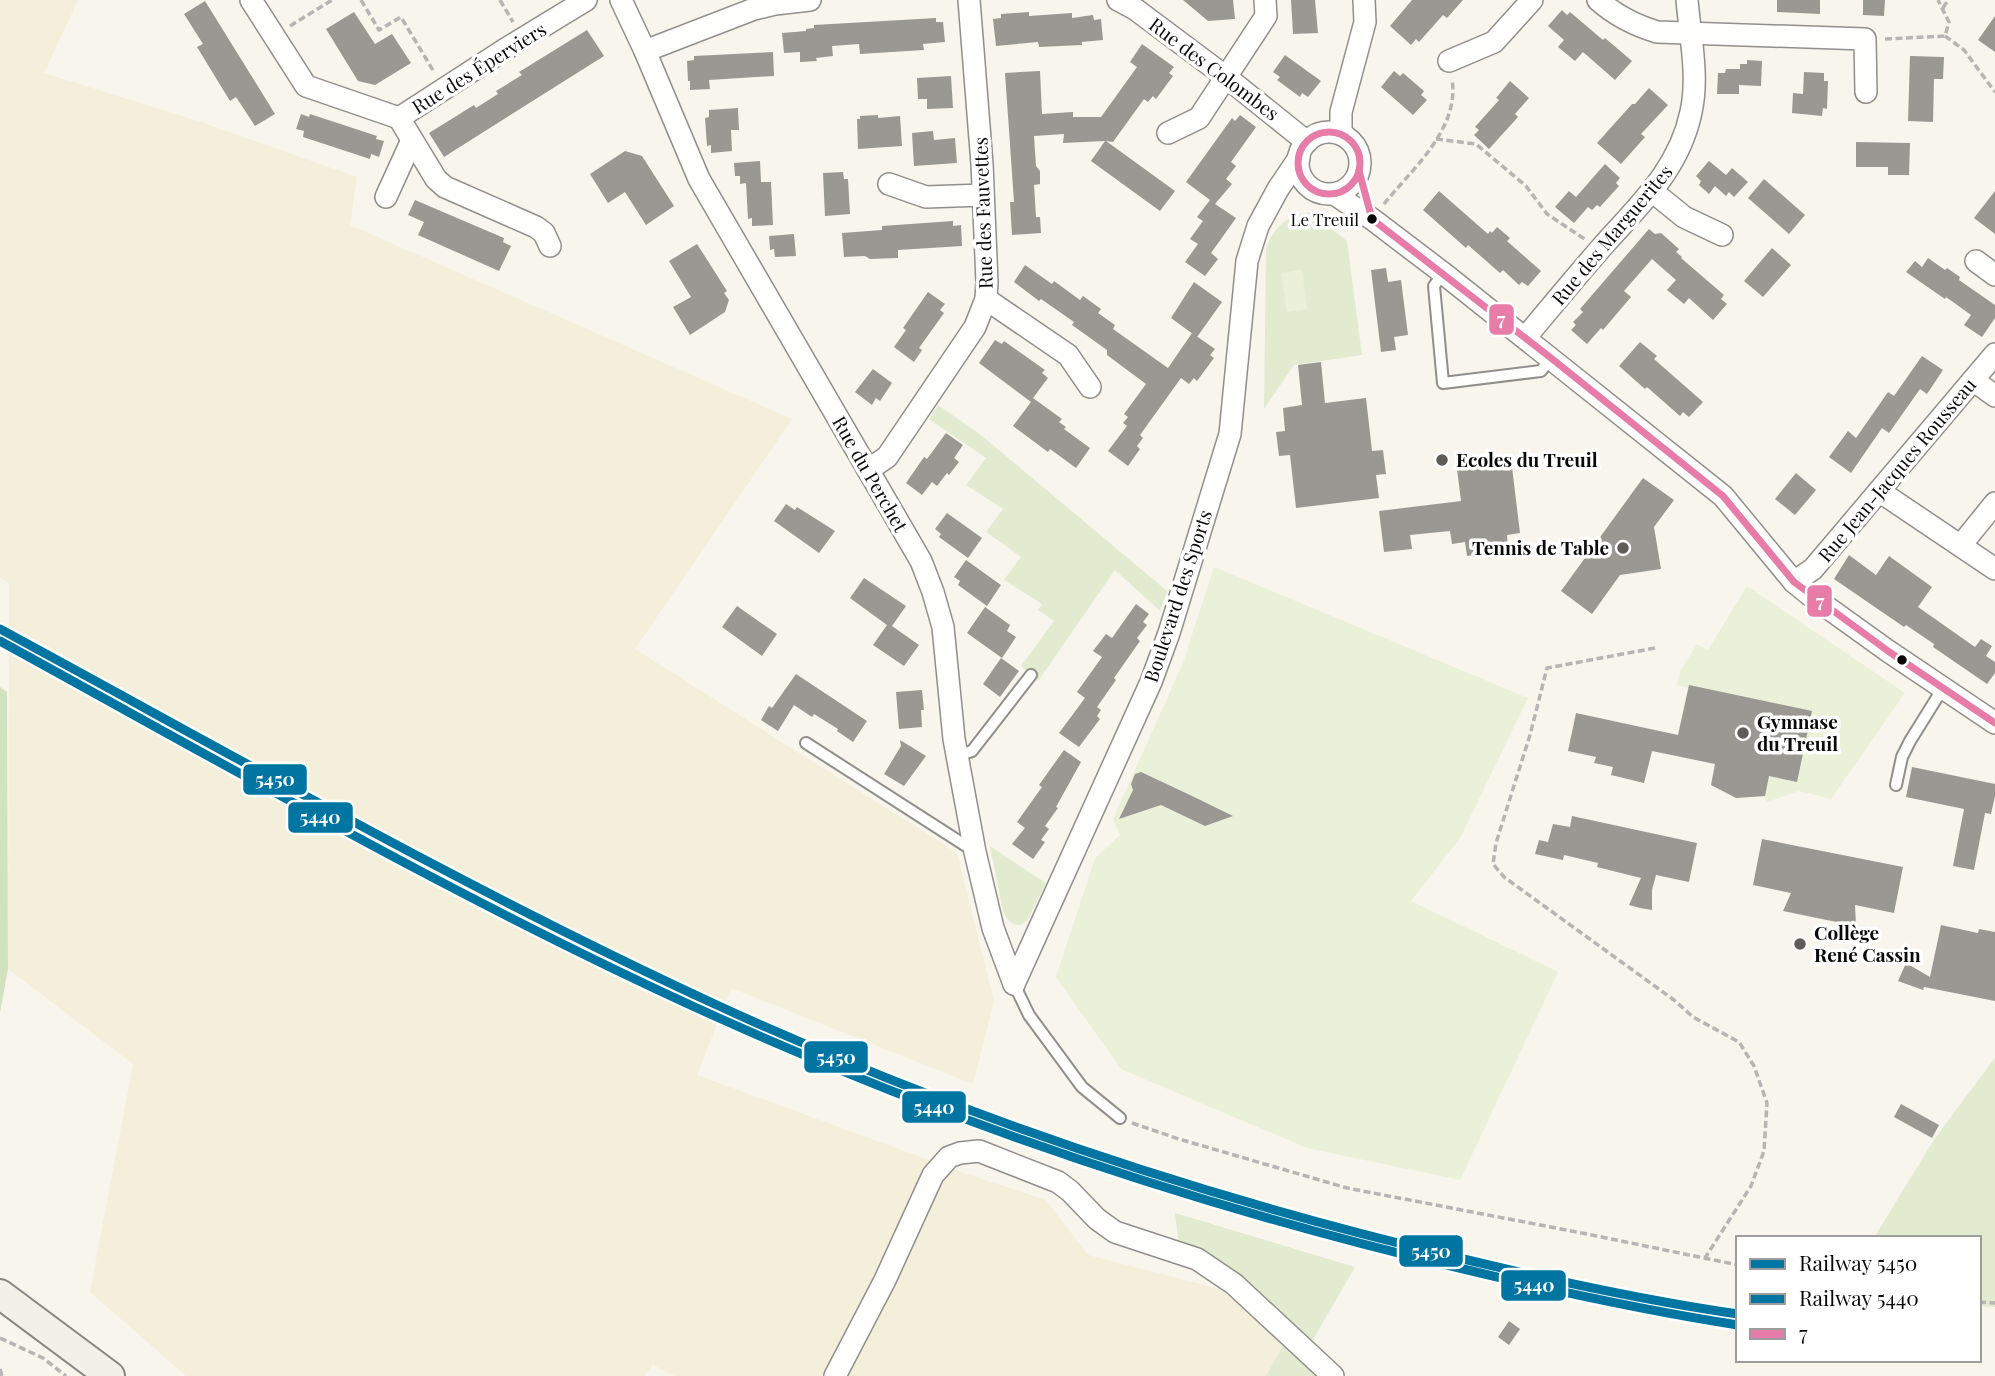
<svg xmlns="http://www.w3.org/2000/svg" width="1995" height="1376" font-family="'Playfair Display',serif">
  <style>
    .farmland { fill: #f3efda }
    .green { fill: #e2ebcf }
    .forest { fill: #d3e2be }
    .pitch { fill: #ebf0d8 }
    .building { fill: #9a9893 }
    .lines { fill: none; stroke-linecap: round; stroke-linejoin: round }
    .lane-casing { stroke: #918f8c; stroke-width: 14 }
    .street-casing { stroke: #918f8c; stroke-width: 24 }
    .secondary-casing { stroke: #878682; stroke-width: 32 }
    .path { stroke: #b6b5b4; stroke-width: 3.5; stroke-dasharray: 7 3.5; stroke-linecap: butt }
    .lane { stroke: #fefefc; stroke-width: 10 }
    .street { stroke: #fefefc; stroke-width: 21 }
    .secondary { stroke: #f2f1e8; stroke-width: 28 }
    .bus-1-casing { stroke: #fff; stroke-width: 12 }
    .bus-1 { stroke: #e67ca7; stroke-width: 7 }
    .rail-1-casing { stroke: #fff; stroke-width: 14 }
    .rail-2-casing { stroke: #fff; stroke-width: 14 }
    .rail-1 { stroke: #0075a1; stroke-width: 9 }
    .rail-2 { stroke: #0075a1; stroke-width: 9 }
    .bus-dot { fill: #090909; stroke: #fff; stroke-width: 2.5 }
    .poi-dot { fill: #5d5c59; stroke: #fff; stroke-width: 2.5 }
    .labels { text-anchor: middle; stroke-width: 7; stroke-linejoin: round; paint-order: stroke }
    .bus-label { font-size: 17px; fill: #090909; stroke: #fff; text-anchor: end }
    .street-label { font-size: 19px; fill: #090909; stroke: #fff }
    .poi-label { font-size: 19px; font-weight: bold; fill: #090909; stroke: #fff; text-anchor: start }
    .line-badge { stroke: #fff; stroke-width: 2.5 }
    .badge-label { font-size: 19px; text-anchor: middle; font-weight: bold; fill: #fff }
  </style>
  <rect width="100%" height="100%" fill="#f8f5ed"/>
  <path class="farmland" d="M0,0h78l-34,73 151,47 162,57 -7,48 442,194 -157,230 322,204 37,148 -21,83 -242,-96 -34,87 270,99 79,26 42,55 128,33 35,22 34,32 -19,34h-591l-22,-11 -9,11h-458l-96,-84 43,-228 -125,-95 1,-386 -9,-5z"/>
  <g class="green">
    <path d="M1310,212l37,29 15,114 -68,10 -30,44 2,-160c8,-23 21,-33 44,-37z"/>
    <path d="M938,405l43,30 186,156 -7,20 -45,-41 -77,111 -17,-15 33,-45 -16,-11 4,-6 -38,-24 17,-23 -35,-25 17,-23 -37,-24 20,-27 -57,-39z"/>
    <path d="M990,846l56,37 -18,36c-10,12 -20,4 -25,-8z"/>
    <path d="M1995,1058v249l-16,-1v-68h-105l61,-100z"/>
    <path d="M1175,1213l180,54 -45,78 -91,-85 -40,-14z"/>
    <path d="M1285,1342l38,34h-57z"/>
  </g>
  <path class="forest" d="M0,687l7,5 1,277 -8,44z"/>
  <g class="pitch">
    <path d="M1302,270l5,39 -20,3 -6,-39z"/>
    <path d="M1214,567l314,131 -68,140 -49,63 147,71 -98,208 -153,-32 -186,-79 -65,-92 39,-119 25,-23 -7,-16 70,-156z"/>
    <path d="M1747,586l158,107 -74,106 -32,-8 -32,11 -3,-6 -28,2 -25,-13 4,-21 -41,-9 14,-67 -11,-3 3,-14 17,-27 11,6z"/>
  </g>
  <g class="building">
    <path d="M1183,0h50l2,19 -27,2z"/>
    <path d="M1291,0h24l3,33 -25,1z"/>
    <path d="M1412,0h51l-16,18 -4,-3 -24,27 -3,-3 -5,6 -21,-19z"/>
    <path d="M1777,0h43v14l-43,-2z"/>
    <path d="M1863,0h22l-1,16 -21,-1z"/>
    <path d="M205,1l70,113 -20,12 -19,-29 -6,4 -33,-54 6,-3 -19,-30z"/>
    <path d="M1562,10l5,5 3,-3 33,28 2,-2 27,23 -17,19 -32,-28 -8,9 -17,-14 6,-7 -16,-14z"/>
    <path d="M354,12l21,32 17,-10 19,29 -36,22 -17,-4 -32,-52z"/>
    <path d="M1029,12v4l43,-3v5l21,-3 1,5 7,-1 2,21 -21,2v3l-43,2 -1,-5 -42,4 -3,-27 8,-1v-4z"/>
    <path d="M1995,16v36l-17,-12z"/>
    <path d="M936,18v4h7l2,20 -22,2 1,6 -64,4 -1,-10 -27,2 1,10 -17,2 1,3 -17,1v-10l-16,1 -2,-20 24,-2v-2l8,-1v-3z"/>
    <path d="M587,30l17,26 -160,101 -15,-24 45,-28 2,3 22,-14 -2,-3 26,-16 -3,-3z"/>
    <path d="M1142,44l32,23 -5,6 4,3 -17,23 -3,-3 -5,6 -4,-3 -31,43 -7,-1 69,50 -15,20 -69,-50 14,-20 -42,2 1,-9 -30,2 2,30 4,5v13l-6,1 2,32h4l1,16 -29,2 -2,-33h4l-9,-129 35,-2 2,43 31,-2v5h28l36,-50 -7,-5z"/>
    <path d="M773,52l1,24 -65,4 1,9 -20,1v-9h-2l-1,-20 7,-1v-4z"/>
    <path d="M1285,55l36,26 -13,16 -6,-4 -2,4 -23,-17 3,-3 -7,-5z"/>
    <path d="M1910,56l34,1 -1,22h-9l-1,43 -25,-1z"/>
    <path d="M1747,60l15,1 -1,25 -22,-1v9h-22l1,-21h7l1,-4h14v-5h7z"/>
    <path d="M1394,71l6,5 3,-3 21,18 -3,4 6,5 -14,15 -32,-28z"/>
    <path d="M1804,72l20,1v8h4l-1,28 -4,-1 -1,8 -30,-3 1,-20 10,1z"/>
    <path d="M951,76l2,32 -26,1v-10h-9l-1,-21z"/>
    <path d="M1510,81l19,17 -14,16 3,3 -29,32 -15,-14 5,-5 -4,-3 24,-27 -3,-2z"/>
    <path d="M1649,88l19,17 -27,29 4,3 -24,27 -24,-21 35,-39h3z"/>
    <path d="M738,108l1,22h-8l1,21 -21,2v-8l-4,1 -2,-28 4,-1v-7z"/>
    <path d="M301,114l8,3 1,-3 67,22 -1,3 8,2 -5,16 -8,-3 -1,5 -67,-22 1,-6 -8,-2z"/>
    <path d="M878,115v3l22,-2 2,30 -44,3 -1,-30h3v-3z"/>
    <path d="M1240,115l16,12 -25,35 5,4 -10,13 6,5 -17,20 21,14 -25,35 7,6 -13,17 -20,-14 13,-18 -8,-5 13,-18 -6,-4 13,-17 -24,-18 46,-64 3,3z"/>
    <path d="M933,131l1,9 21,-2 2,25 -43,3 -2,-33z"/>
    <path d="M1856,142l54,1 -1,32h-21v-8h-32z"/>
    <path d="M625,151l17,5 32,50 -28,19 -21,-33 -17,11 -18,-29z"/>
    <path d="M760,161l1,21h10l2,43 -21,1v-8l-4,1 -2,-36 -6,1v-8h-5l-1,-13z"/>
    <path d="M1709,161l17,14 6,-7 16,14 -14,15 -5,-5 -3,4 -11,-10 -6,8 -10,-9 2,-4 -5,-5z"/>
    <path d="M1605,164l15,14 -4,5 3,3 -19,21 -3,-2 -5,5 -4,-3 -14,16 -19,-16 14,-16 7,6z"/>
    <path d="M843,172l1,7h4l2,35 -25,2 -2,-43z"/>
    <path d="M1764,179l41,36 -16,19 -41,-36z"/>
    <path d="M1439,191l49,43 2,-3 2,2 5,-6 13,11 -3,3 34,30 -13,15 -6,-4 -3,3 -16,-15 -3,3 -32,-28 -2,3 -43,-38z"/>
    <path d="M1995,191v43l-21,-16z"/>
    <path d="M415,200l89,38 -1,4 8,4 -12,25 -81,-36 6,-13 -16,-7z"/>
    <path d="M953,221v5l8,-1 1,21 -64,4v8l-28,1 -5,-3 -21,1 -2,-24 40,-3v-4z"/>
    <path d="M1649,229l6,5 6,-1 18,16 -3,3 6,5 -1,1 43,37 -3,4 6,5 -14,16 -24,-22 -5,6 -17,-14 9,-10 -24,-21 -28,32 7,6 -28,33 -2,-2 -14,16 -16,-14 5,-5 -3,-3 10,-10 -3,-3z"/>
    <path d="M794,234l2,22 -21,1 -1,-8 -4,1 -1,-14z"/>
    <path d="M697,244l30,47 -3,2 5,7 -4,12 -35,23 -17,-28 18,-10 -22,-36z"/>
    <path d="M1772,248l19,17 -28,32 -19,-16z"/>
    <path d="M1928,258l17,12 2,-2 13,9 -1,3 36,25v13l-13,19 -18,-12 7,-10 -25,-18 -1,2 -39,-27 9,-11 7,6z"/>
    <path d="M1025,265l27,19 2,-3 26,19 3,-4 18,13 -3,4 17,12 -2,4 55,39 24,-35 23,16 -5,6 4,3 -17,23 -3,-3 -5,6 -8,-6 -41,57 3,3 -6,8 3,3 -12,17 -20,-15 19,-25 -4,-3 5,-6 -4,-3 22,-30 -39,-29v-5l-35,-25 2,-3 -33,-23 -2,2 -25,-19z"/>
    <path d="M1386,268l2,14 13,-2 7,55 -14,2 2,13 -15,2 -10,-82z"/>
    <path d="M1194,282l28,20 -25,35 -26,-19z"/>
    <path d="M928,292l17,12 -5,6 4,3 -25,35 3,2 -8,12 -20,-15 12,-17 -3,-2z"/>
    <path d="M995,340l7,4 2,-3 41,29 -3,3 6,5 -15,20 29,21 -3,3 7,5 -2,2 26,19 -14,20 -26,-19 -2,3 -35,-26 18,-24 -52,-39z"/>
    <path d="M1640,342l17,14 -3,3 49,43 -14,15 -6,-5 -3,4 -33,-29 -2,2 -26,-23z"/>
    <path d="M1922,356l21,14 -16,24 -7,-5 -31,44 -7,-5 -31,45 -22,-16 19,-26 8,7 32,-46 6,4z"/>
    <path d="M1321,362l4,41 41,-5 6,53 11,-1 3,24 -10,1 3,23 -83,10 -6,-53 -11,1 -3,-24 9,-1 -2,-23 19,-3 -4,-40z"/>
    <path d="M873,369l19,14 -12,18 -4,-3 -4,7 -17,-13z"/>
    <path d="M946,433l17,12 -9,13 5,4 -10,13 -2,-2 -10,13 -5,-4 -10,13 -16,-12 18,-26 3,2z"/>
    <path d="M1497,456l2,13 13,-2 8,66 -13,2 1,16 -41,5 -2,-14 -13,2 -2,-13 -40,4 2,14 -28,3 -5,-41 82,-10 -5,-40z"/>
    <path d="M1796,473l20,17 -21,25 -20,-16z"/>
    <path d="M1643,478l31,22 -20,27 7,42 -41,6 -28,39 -31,-23z"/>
    <path d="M786,504l9,6 2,-3 38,24 -16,22 -45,-32z"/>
    <path d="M947,513l35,25 -14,20 -29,-21 2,-3 -6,-5z"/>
    <path d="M1849,555l27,20 13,-19 43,31 -14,20 57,40 6,-8 11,7 -6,10 9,6v11l-8,11 -54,-37 1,-3 -28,-19 -2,2 -70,-48z"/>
    <path d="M966,560l35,25 -14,21 -29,-21 2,-4 -6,-4z"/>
    <path d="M864,578l42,28 -14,20 27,19 -15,21 -31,-21 14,-20 -37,-27z"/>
    <path d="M1136,604l13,10 -6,8 4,3 -10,13 3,3 -26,37 2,2 -19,27 4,3 -4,6 3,3 -21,28 -20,-14 26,-35 -8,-6 25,-35 -9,-6 13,-17 6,4z"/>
    <path d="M737,606l40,28 -15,22 -40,-29z"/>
    <path d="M985,607l25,18 -3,6 9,6 -14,21 -35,-25z"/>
    <path d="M1001,658l18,13 -19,26 -17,-13z"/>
    <path d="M796,674l71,47 -14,21 -16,-11 1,-2 -24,-15 -2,3 -18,-12 -16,26 -17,-11 8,-14 3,2z"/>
    <path d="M1689,685l123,26 -15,71 -28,-6 -4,20 -29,2 -25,-13 4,-21 -63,-13 -8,32 -33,-8 2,-8 -19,-4 2,-6 -28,-6 8,-38 102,22z"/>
    <path d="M922,690l2,20h-3l1,17 -23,2 -3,-37z"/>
    <path d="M900,740l26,16 -22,30 -20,-12 17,-28z"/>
    <path d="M1064,750l17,12 -25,45 2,1 -13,18 4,3 -8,11 4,2 -12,17 -21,-15 13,-16 -8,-6 25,-35 -3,-2z"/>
    <path d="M1912,767l83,17v12l-4,18 -6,-1 -11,57 -21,-4 11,-57 -58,-12z"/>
    <path d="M1141,772l49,23 43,21 -28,10 -44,-21 -42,14 14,-29 -2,-6 4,-10z"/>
    <path d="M1572,816l125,27 -8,39 -33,-7 -4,15v20l-12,-2 -11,-3 12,-27 -44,-11 1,-4 -34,-8 -1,5 -28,-6 4,-14 9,2 5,-18 17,3z"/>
    <path d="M1762,839l141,28 -9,46 -39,-8 1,21 -73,-15 8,-18 -38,-8z"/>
    <path d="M1941,925l37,8 1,-4 16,3v69l-71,-14 -1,3 -25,-9 8,-18 24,14z"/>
    <path d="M1901,1104l38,21 -7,13 -38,-21z"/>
    <path d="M1509,1321l11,8 -11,16 -11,-8z"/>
  </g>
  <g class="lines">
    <defs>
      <g id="lane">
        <path d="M1443,273l-9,13 9,97 98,-12 10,-13"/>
        <path d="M806,743l168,108"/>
        <path d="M957,756l15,-5 59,-76"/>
        <path d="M1896,785l6,-28 8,-16 33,-53"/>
        <path d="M1014,984l15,31 53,72 38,31"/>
      </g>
      <g id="street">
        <path d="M251,0l55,86 93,32 105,-68 82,-50"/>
        <path d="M621,0l24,51 54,128 222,382 12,31 10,35 11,112 21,113 18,76 21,56"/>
        <path d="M1118,0l17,9 91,68 81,65"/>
        <path d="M1598,0c18,16 36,25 59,32l208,7 1,53"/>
        <path d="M645,51l109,-42 21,-5 35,-4"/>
        <path d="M1449,61l45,-19 38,-42"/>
        <path d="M399,118l37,61 9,8 91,40 8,6 6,13"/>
        <circle cx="1329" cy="163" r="31"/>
        <path d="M1168,133l31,-15 67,-102 -1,-16"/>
        <path d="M1341,134v-22l24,-90 -1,-22"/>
        <path d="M889,184l37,13 57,-2"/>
        <path d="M1652,191l32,26 38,18"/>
        <path d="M1334,194l38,25 71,54 280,223 71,86 16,13 78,56 107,72"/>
        <path d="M386,197l26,-57"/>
        <path d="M1976,261l19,14"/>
        <path d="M986,299l82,56 22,32"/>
        <path d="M1525,338c25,-30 50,-60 76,-90 38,-43 78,-78 90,-136 8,-36 -1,-76 -4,-112"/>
        <path d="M1973,380l22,16"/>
        <path d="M868,470l19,-13 88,-130 11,-28 1,-17 -5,-118 -13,-164"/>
        <path d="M1879,491l116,78"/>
        <path d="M1961,545l34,-42"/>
        <path d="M1794,582l19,-13 182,-215"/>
        <path d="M1014,984l137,-302 18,-49 61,-199 17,-173 11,-35 20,-37 21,-31"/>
        <path d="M835,1376l50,-96 48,-105 16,-18 11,-4 19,-2 79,31 12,9 27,28 18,13 82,27 37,25 99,92"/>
      </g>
      <path id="secondary" d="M0,1294l110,82"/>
    </defs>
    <use href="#lane" class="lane-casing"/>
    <use href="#street" class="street-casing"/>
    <use href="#secondary" class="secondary-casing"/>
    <g class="path">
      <path d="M361,0l18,30 22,-13 33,55"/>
      <path d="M500,0l13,22"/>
      <path d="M1943,8l5,-8"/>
      <path d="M290,26l42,-26"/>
      <path d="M1945,36l19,14 31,42"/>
      <path d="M1885,39l60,-3 4,-14 -11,-22"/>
      <path d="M1436,139l40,5 50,42 21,28 39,26"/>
      <path d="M1384,204c28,-35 76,-75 68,-125"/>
      <path d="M1655,648l-108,20 -17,67 -34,108 -3,21 11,13 170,123 19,17 46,25 15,24 13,37 -3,48 -13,35 -46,72"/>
      <path d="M1132,1123l47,16 168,49 240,46 151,31"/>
      <path d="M1979,1302l16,1"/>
      <path d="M0,1338l43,20 23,18"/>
      <path d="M0,1369l2,7"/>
    </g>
    <use href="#lane" class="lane"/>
    <use href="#street" class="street"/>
    <use href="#secondary" class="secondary"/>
    <defs>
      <g id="bus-1">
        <circle cx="1329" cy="163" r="31"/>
        <path d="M1359,171l13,48 179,139 172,138 71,86 94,69 107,72"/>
      </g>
    </defs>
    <use href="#bus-1" class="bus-1-casing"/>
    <use href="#bus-1" class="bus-1"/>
    <defs>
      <path id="rail-1" d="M0,629c238,129 473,264 719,377 235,108 481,190 732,250 95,23 190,44 287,58"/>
      <path id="rail-2" d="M0,641c237,130 472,266 719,377 235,106 481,188 732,248 95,23 190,44 287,59"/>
    </defs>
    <use href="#rail-1" class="rail-1-casing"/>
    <use href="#rail-2" class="rail-2-casing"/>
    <use href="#rail-1" class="rail-1"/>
    <use href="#rail-2" class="rail-2"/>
  </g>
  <g class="bus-dot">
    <circle cx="1372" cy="219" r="6"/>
    <circle cx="1902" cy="660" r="6"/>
  </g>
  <g class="poi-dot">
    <circle cx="1442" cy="460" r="7"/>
    <circle cx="1623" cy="548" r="7"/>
    <circle cx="1743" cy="733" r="7"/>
    <circle cx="1800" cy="944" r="7"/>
  </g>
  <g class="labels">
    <g class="bus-label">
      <text x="1359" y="226">Le Treuil</text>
    </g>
    <g class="street-label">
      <text transform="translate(479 68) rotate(-32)" y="7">Rue des Éperviers</text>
      <text transform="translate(1214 69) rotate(37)" y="7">Rue des Colombes</text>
      <text transform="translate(983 213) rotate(-92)" y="7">Rue des Fauvettes</text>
      <text transform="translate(1612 235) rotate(-50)" y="7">Rue des Marguerites</text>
      <text transform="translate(1897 470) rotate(-50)" y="7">Rue Jean-Jacques Rousseau</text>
      <text transform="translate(870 474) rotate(60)" y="7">Rue du Perchet</text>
      <text transform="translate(1178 596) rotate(-72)" y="7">Boulevard des Sports</text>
    </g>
    <g class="poi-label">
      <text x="1456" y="467">Ecoles du Treuil</text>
      <text x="1609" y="555" text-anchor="end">Tennis de Table</text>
      <text x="1757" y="729">Gymnase<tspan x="1757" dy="22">du Treuil</tspan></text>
      <text x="1814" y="940">Collège<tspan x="1814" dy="22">René Cassin</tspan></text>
    </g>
  </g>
  <g class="line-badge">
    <rect x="1488" y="303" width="27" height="33" rx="7" fill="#e67ca7"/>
    <rect x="1806" y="584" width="27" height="34" rx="7" fill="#e67ca7"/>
    <rect x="242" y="763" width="66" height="33" rx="7" fill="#0075a1"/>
    <rect x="287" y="801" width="67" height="33" rx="7" fill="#0075a1"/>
    <rect x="803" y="1040" width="66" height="34" rx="7" fill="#0075a1"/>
    <rect x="901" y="1090" width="66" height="34" rx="7" fill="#0075a1"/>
    <rect x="1398" y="1234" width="66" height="34" rx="7" fill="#0075a1"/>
    <rect x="1500" y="1269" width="67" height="33" rx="7" fill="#0075a1"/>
  </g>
  <g class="badge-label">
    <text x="1501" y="326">7</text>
    <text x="1820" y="608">7</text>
    <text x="275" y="786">5450</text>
    <text x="320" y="824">5440</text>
    <text x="836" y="1064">5450</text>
    <text x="934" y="1114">5440</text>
    <text x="1431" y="1258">5450</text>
    <text x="1534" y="1292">5440</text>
  </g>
  <rect x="1736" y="1236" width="245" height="126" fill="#ffffff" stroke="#9d9d9d" stroke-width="2"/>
  <rect x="1750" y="1259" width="35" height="10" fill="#0075a1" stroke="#9d9d9d" stroke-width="2"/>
  <text x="1799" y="1271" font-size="21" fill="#090909">Railway 5450</text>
  <rect x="1750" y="1294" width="35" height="10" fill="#0075a1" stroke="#9d9d9d" stroke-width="2"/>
  <text x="1799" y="1306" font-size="21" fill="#090909">Railway 5440</text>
  <rect x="1750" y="1329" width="35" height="10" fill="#e67ca7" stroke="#9d9d9d" stroke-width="2"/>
  <text x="1799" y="1341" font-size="21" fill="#090909">7</text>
</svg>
